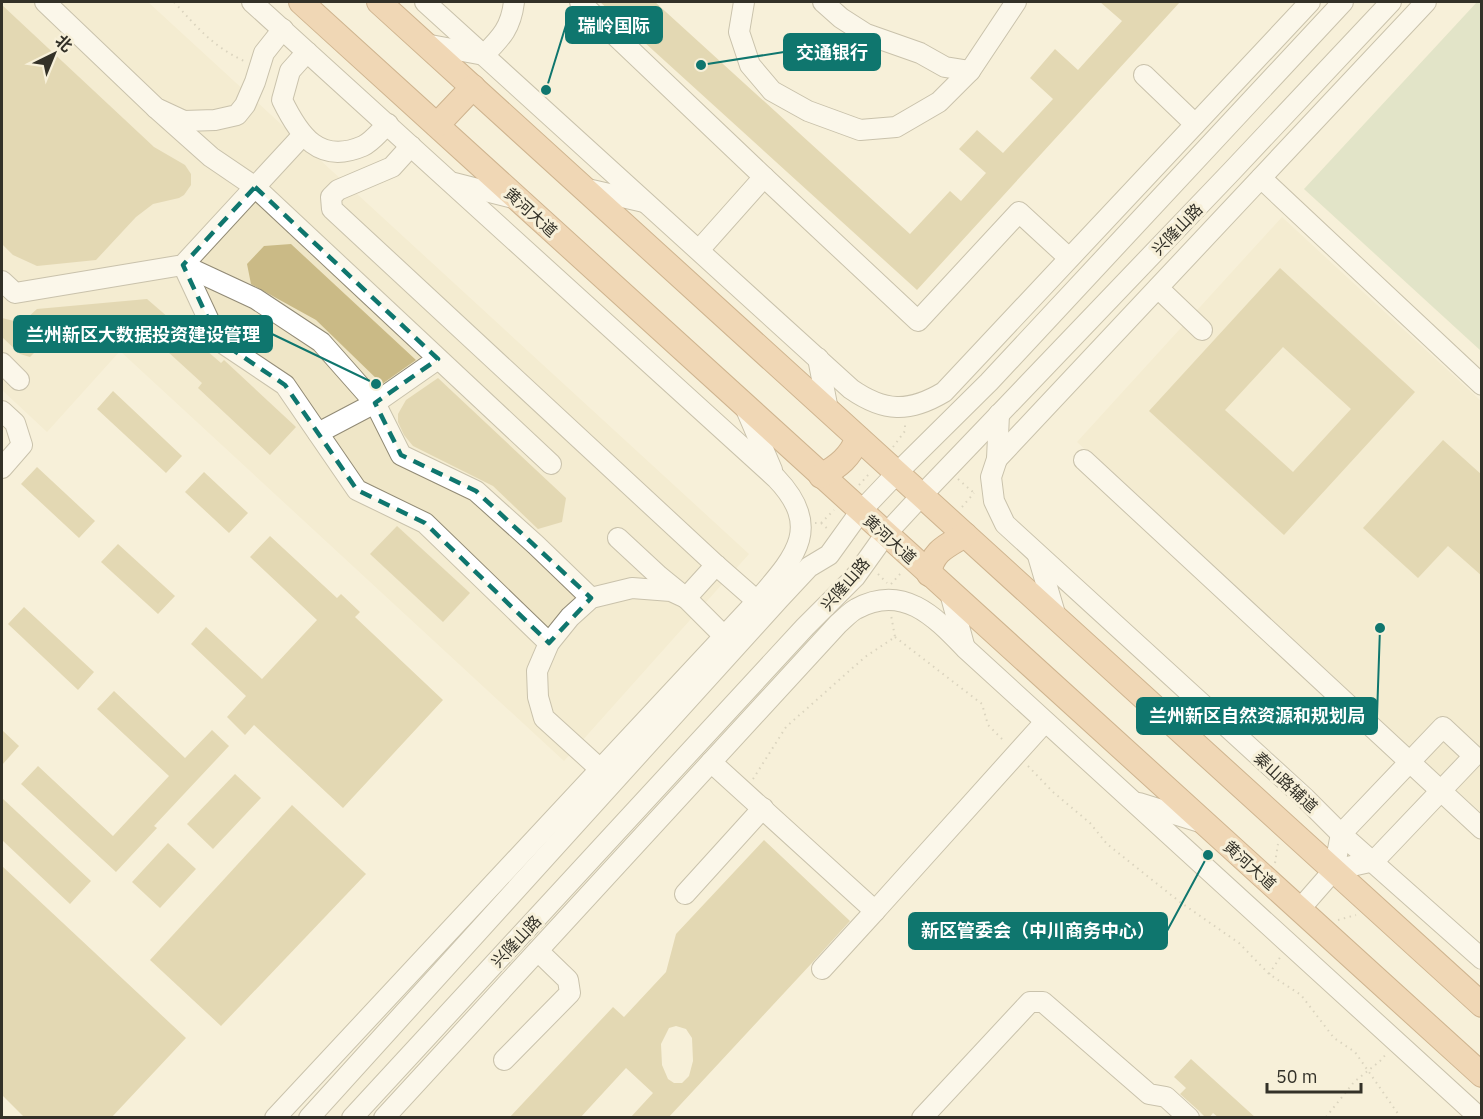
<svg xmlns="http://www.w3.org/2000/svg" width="1483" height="1119" font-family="'IBM Plex Sans','Noto Sans SC',sans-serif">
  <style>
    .built { fill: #efe6c7 }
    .green { fill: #c8d5b3 }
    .building { fill: #caba86; fill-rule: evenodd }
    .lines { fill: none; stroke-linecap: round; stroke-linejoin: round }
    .minor-casing { stroke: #918a75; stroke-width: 22 }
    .major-casing { stroke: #9c6a35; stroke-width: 26 }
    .path { stroke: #b7b19f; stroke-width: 2; stroke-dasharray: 1.5 4.5; stroke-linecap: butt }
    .minor { stroke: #fff; stroke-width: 20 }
    .major { stroke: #e6b88a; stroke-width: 24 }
    .marked { fill: none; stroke: #0f766e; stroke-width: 4.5; stroke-dasharray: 12 8; stroke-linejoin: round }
    .labels { text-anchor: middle; stroke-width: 6; stroke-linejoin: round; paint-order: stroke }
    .street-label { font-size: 16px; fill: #333128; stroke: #f7f0d9 }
    .leader { fill: none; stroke: #0f766e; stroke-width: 2 }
    .callout-dot { fill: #0f766e; stroke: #f7f0d9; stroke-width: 2 }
    .callout { fill: #0f766e; stroke: #0f766e; stroke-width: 2 }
    .callout-label { font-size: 18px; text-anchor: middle; font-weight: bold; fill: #fff }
  </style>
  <rect width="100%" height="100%" fill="#f7f0d9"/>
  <g class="built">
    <path d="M2,2h146l601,552 -185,207 -444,-410 -73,81 -45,-42z"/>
    <path d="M1282,217l199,184v412l-404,-371z"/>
  </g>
  <path class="green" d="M1477,2h5l-1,349 -177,-162z"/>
  <g class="building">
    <path d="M600,2h55l255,232 40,-43 11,10 25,-28 -27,-24 18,-19 26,23 50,-54 -23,-21 25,-29 23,21 44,-49 -22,-19h80l-263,288z"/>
    <path d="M2,5l152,142 31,18 6,9v11l-7,10 -5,3 -26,6 -17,13 -40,43 -59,6 -24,-11 -11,-11z"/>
    <path d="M291,244l125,116 -34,24 -66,-64 -65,-36 -4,-20 17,-18z"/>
    <path d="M1280,268l135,124 -131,143 -135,-124zM1283,347l68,62 -58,63 -68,-62z"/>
    <path d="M147,299l74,64 3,-3 72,67 -26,28 -72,-67 4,-5 -58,-53 -88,1 -26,26 -10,-3 -18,-17v-19l16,4 9,-4 10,-9z"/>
    <path d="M438,378l128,120 -4,24 -24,7 -45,-43 -80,-40 -9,-11 -6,-13v-8l8,-14z"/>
    <path d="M113,391l69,65 -16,17 -69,-64z"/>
    <path d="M1443,440l39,35v101l-34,-30 -30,32 -55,-50z"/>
    <path d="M37,467l58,54 -16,17 -58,-54z"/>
    <path d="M204,472l44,41 -19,20 -44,-41z"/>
    <path d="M397,526l73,67 -27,29 -73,-68z"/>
    <path d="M270,536l67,62 4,-4 19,18 -5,5 88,83 -100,108 -89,-83 -9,10 -18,-18 19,-21 -55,-52 15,-17 56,52 55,-59 -67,-63z"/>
    <path d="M118,544l57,52 -17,18 -57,-52z"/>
    <path d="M24,607l70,65 -16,18 -70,-66z"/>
    <path d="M114,691l71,67 27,-28 17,16 -75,80 3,2 -41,44 -95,-88 17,-18 75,70 56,-60 -72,-67z"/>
    <path d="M2,730l17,16 -17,19z"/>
    <path d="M235,774l26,24 -48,51 -26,-25z"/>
    <path d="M2,798l89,83 -21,23 -68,-64z"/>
    <path d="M292,805l74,69 -145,152 -71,-66z"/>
    <path d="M764,840l86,81 -39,43 -143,154h-38l23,-25 -27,-25 -46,50h-71l104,-111 11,10 42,-45 10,-38zM676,1026l10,3 6,9 1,23 -4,15 -7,7h-8l-6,-4 -6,-14 -1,-21 8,-16z"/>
    <path d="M168,843l28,26 -36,39 -28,-26z"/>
    <path d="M2,866l184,172 -75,80h-86l-23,-23z"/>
    <path d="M1191,1059l65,59h-37l-6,-5 -4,5h-3l-8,-8 -18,-16 6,-6 -12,-11z"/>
  </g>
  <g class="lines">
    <defs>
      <g id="minor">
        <path d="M45,2l111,106 28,13 31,-1 22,-5 8,-10 10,-23 9,-29 19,-24"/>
        <path d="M252,2l524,476c48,50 18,80 -19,123l-482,517"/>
        <path d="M425,2l426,387c33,23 58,24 93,3l366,-390"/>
        <path d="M580,2l184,175 154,144 101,-109 50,46"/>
        <path d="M744,2l-5,30 11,33 22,26 36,20 52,19 36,-3 43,-25 31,-31 46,-69"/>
        <path d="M823,2l18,16 25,16 54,19 25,14 25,4"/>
        <path d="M425,44l59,11c18,-18 27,-28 30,-53"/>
        <path d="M307,52l-17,19 -8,29c17,35 37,65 81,46 9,-4 17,-15 25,-22"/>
        <path d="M1144,75l51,49"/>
        <path d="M156,108l55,49 44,30 296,277"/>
        <path d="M411,146l-19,21 -54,23 -7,7 1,12 384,356 41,36"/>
        <path d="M1261,178l221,207"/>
        <path d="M454,183l63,16"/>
        <path d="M583,188l61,14"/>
        <path d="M699,250l65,-73"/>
        <path d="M183,265l35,75 67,45 72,105 68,33 124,120"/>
        <path d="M183,265l73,34 65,43 54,61 26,52 75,36 60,54 55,53"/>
        <path d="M2,281l13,12 168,-28 119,-129"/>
        <path d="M1158,288l44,42"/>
        <path d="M818,358l10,52"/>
        <path d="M2,363l17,17"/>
        <path d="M746,409l26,61"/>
        <path d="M2,411l13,12 7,22 -20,23"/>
        <path d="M999,414l-2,45 -6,18 3,24 11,23 300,274 36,36 141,125"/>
        <path d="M318,433l57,-30 63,-44"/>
        <path d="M997,459l429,-457"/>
        <path d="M1084,460l398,369"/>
        <path d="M618,538l41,38 27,22 37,37"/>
        <path d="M1038,556l18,61"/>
        <path d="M950,593l14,52"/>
        <path d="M711,762l164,149 170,-189"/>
        <path d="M599,768l-55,-50 -6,-21 -1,-26 12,-28 21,-26 21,-19 41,-10 39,3 15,7 30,-33"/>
        <path d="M1139,803l64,20"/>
        <path d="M685,894l78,-86"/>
        <path d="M1299,910l35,-40 7,-36 102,-107 31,29 -100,105 -40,9"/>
        <path d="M822,969l53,-58"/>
        <path d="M504,1060l66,-67 -2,-13 -30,-29"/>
        <path d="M309,1118l470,-519 30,-32 20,-12 31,-43 37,-39 92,-91 354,-380"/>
        <path d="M352,1118l453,-491 50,-50 30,-42 37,-40 309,-323 160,-170"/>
        <path d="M384,1118l454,-494c6,-5 12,-12 18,-15 47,-26 79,8 109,39l515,470"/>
        <path d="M922,1118l108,-116h13l106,92 17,3 23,21"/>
      </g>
      <g id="major">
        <path d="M301,2l1181,1073"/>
        <path d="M379,2l1103,1003"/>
        <path d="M437,125l36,-38"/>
        <path d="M821,476c18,-10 29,-19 37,-38"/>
        <path d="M929,574c3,-23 18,-28 36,-39"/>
      </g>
    </defs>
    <use href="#minor" class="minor-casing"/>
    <use href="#major" class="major-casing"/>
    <g class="path">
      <path d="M174,2c23,25 38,44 70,59"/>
      <path d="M893,447l12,-16v-8"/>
      <path d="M958,479l16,14"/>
      <path d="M859,485l10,-11"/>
      <path d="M962,507l12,-14"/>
      <path d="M815,523h6l13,-13"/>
      <path d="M821,523l8,7"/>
      <path d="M878,574l9,9"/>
      <path d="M891,584l10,-11"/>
      <path d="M895,637l87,67 6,21 17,17"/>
      <path d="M1028,766l25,26 37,31 17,21 73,58 59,41 30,31 32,21 33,43 21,14 46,66"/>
      <path d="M753,779l33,-52 79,-70 30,-20 -4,-22"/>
      <path d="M1275,863l3,-19"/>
      <path d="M1338,920l18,-5"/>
      <path d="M1269,974l12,-18"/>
      <path d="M1326,1117l28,-35 26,-21 7,-8"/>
    </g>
    <use href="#minor" class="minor"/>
    <use href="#major" class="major"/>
  </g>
  <path d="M0 0H1483V1119H0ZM255,187l183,172 -63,44 26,52 75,36 115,107 -42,45 -124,-120 -68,-33 -72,-105 -67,-45 -35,-75z" fill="#f7f0d9" fill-opacity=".55" fill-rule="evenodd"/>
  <path class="marked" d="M255,187l183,172 -63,44 26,52 75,36 115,107 -42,45 -124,-120 -68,-33 -72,-105 -67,-45 -35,-75z"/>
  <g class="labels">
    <g class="street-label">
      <text transform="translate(531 212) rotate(42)" y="6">黄河大道</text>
      <text transform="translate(1177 229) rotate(-46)" y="6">兴隆山路</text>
      <text transform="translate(890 539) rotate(42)" y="6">黄河大道</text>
      <text transform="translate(845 584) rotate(-49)" y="6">兴隆山路</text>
      <text transform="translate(1286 782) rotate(43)" y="6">秦山路辅道</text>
      <text transform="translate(1250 865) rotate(42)" y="6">黄河大道</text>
      <text transform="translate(516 941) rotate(-47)" y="6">兴隆山路</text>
    </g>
  </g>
  <path class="leader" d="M546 90L566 25M701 65L784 52M376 384L272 334M1380 628L1377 716M1208 855L1167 931"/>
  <g class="callout-dot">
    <circle cx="546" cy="90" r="6"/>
    <circle cx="701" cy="65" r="6"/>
    <circle cx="376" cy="384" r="6"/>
    <circle cx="1380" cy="628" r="6"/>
    <circle cx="1208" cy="855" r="6"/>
  </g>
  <g class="callout">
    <rect x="566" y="7" width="96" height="36" rx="6"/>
    <rect x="784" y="34" width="96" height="36" rx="6"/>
    <rect x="14" y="316" width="258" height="36" rx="6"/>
    <rect x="1137" y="698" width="240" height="36" rx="6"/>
    <rect x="909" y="913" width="258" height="36" rx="6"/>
  </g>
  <g class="callout-label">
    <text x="614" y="32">瑞岭国际</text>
    <text x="832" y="59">交通银行</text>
    <text x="143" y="341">兰州新区大数据投资建设管理</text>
    <text x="1257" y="722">兰州新区自然资源和规划局</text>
    <text x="1038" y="937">新区管委会（中川商务中心）</text>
  </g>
  <rect width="1483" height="1119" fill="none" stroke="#333128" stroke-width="6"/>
  <g transform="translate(54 54) rotate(43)" stroke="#f7f0d9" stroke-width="4.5" paint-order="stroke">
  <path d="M0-4.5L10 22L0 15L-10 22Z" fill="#333128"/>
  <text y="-9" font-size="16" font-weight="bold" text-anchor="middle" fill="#333128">北</text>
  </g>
  <path d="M1267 1083v9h94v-9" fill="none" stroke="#333128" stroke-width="3"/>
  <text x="1276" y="1083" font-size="18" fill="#333128" stroke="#f7f0d9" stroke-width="4.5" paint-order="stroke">50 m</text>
</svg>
